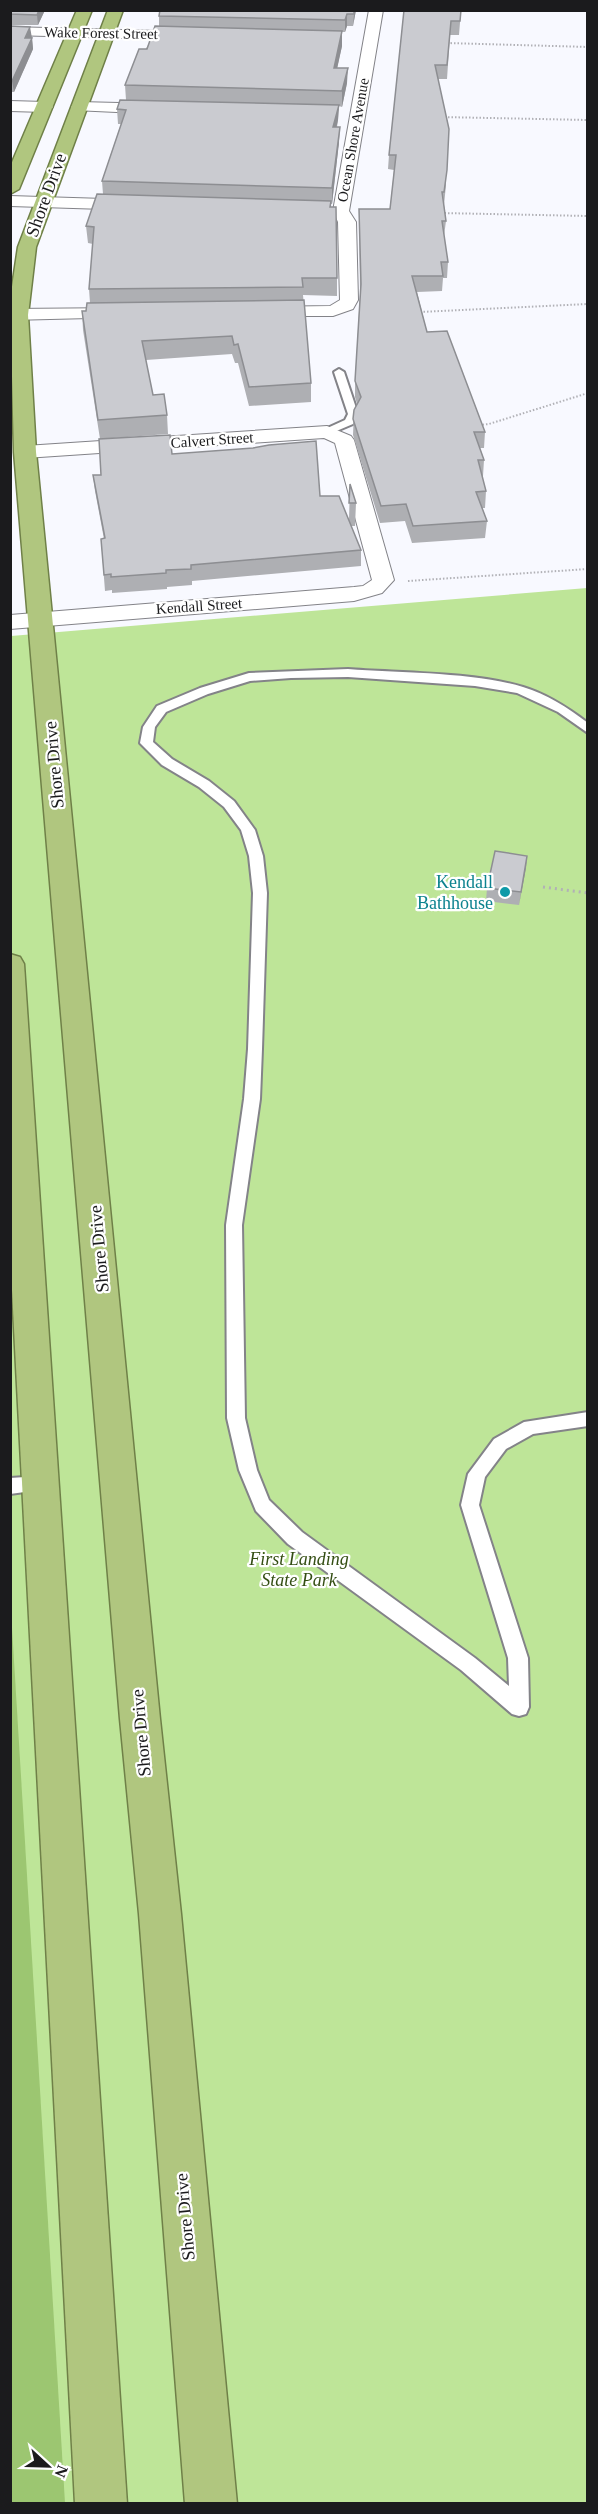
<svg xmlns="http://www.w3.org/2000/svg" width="598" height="2514" font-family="'Times New Roman',serif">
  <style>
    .green { fill: #bee598 }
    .forest { fill: #9cc671 }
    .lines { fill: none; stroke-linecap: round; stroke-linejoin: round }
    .service-casing { stroke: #838388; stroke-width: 4 }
    .minor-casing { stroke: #838388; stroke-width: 2 }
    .trunk-casing { stroke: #6f8048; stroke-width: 3 }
    .path-far1 { stroke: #b1b1b6; stroke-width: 2; stroke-dasharray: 1.5 2; stroke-linecap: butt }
    .path { stroke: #b1b1b6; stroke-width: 3; stroke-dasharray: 2 4; stroke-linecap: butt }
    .service { fill: #fff; fill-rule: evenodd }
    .minor { fill: #fff; fill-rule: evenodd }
    .trunk { fill: #b0c67f; fill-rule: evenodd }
    .wall { fill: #aeafb3 }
    .shaded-wall { fill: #8d8e92 }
    .building { fill: #cacbd0; stroke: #8d8e92; stroke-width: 1.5 }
    .culture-dot { fill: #0f9aa8; stroke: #fff; stroke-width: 2 }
    .labels { text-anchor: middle; stroke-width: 4.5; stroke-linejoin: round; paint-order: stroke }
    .far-street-label { font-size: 15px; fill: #1b1b1d; stroke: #fff }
    .street-label { font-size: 18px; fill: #1b1b1d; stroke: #fff }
    .culture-label { font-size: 18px; fill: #0d838f; stroke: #fff; text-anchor: end }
    .park-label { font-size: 18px; font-style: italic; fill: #344e13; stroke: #fff }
  </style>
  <rect width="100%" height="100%" fill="#f8f9ff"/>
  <path class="green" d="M587,588v1915l-576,1v-1868z"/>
  <path class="forest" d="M10,1611h1l54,892h-54z"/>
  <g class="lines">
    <defs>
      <g id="service">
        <path d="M339,369l5,3 14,42 -5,10 -26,11 -4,-1v-4l22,-10 3,-6 -14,-42z"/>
        <path d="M348,669c53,4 125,3 175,18 24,7 45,21 65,36v10l-30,-21 -41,-19 -42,-7 -127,-9 -57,1 -41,3 -42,13 -42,18 -11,15 -2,15 19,17 37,22 25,20 21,29 8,26 4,37 -5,156 -2,50 -18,126 3,193 12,52 12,30 33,32 173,126 34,28 -1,-28 -47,-153 7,-31 26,-35 30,-17 64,-10v14l-55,8 -27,15 -21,28 -6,28 49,153 1,49 -3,7 -7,2 -7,-2 -51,-44 -173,-126 -32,-33 -17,-41 -12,-52 -1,-193 18,-126 4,-50 5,-156 -4,-37 -8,-26 -17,-23 -25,-20 -37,-22 -22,-22 3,-16 14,-21 43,-18 49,-15z"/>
        <path d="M41,1476l6,3 3,5 -3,5 -37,5v-16z"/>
      </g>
      <g id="minor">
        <path d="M369,10h14l-34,201 7,11 2,78 -5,9 -20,7h-77l-3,-4 3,-4 6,-1 68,-1 10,-6 -2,-78 -5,-11z"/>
        <path d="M10,27l186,5 7,4 -7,4 -186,-5z"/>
        <path d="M10,101l35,1 8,5 -8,5 -35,-1z"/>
        <path d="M79,102l80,2 8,5 -8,5 -85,-4 -3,-3z"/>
        <path d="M10,196l126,4 8,5 -8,5 -126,-4z"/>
        <path d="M125,308l6,1 3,4 -3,4 -121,3v-11z"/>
        <path d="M327,426l24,10 3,4 40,140 -12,13 -28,8 -344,28v-14l344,-28 9,-1 9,-6 -37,-137 -11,-5 -299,20 -7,-2 -3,-4 3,-4 7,-2z"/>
      </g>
      <g id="trunk">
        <path d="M77,10h15l-73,179 -9,5v-27z"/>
        <path d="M108,10h15l-87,237 -8,68 8,137 124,1267 21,195 56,590h-52l-46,-590 -19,-195 -106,-1267 -4,-152 8,-53z"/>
        <path d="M10,954l10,3 4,7 103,1540h-52l-65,-1253z"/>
      </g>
    </defs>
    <use href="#service" class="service-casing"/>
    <use href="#minor" class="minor-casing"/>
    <use href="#trunk" class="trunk-casing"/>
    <g class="path-far1">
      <path d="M447,43l141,4"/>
      <path d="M441,117l147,3"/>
      <path d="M441,213l147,3"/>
      <path d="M420,312l168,-8"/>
      <path d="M479,425l10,-1 99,-31"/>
      <path d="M408,581l180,-12"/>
    </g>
    <path class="path" d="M543,887l45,6"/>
    <use href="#service" class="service"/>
    <use href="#minor" class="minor"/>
    <use href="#trunk" class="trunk"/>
  </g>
  <g class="wall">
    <path d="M10,10h35l-7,15h-28z"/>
    <path d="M160,10h196l-3,16h-6l-2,6h-3v14l-5,22 10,15 -5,24 -3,-1 -1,14 -1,7 2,15 -7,62h-1l6,74v18l-34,-1 8,88v19l-62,4 -11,-43h-3l-3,-9 -86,6 7,35 14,20 1,19 -68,5 -17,-109 -1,-19h4l4,-8 -1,-14 4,-45 -5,-1 -2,-17 17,-32 -1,-13 19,-57h-3l-1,-15 9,-9 -1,-15 34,-59v-10z"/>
    <path d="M404,10h57l-2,25h-9l-3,44h-9l8,106 -2,20 2,16 -2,15 4,26 -1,16h-4l-1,13 -25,1 10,40 58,100 -1,16h-4l4,12 -1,16h-1l4,15 -1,17h-3l5,13 -2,17 -73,5 -7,-22 -25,2 -27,-88 1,-25 3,-6 -2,-7v-16l5,-87 -1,-85h31l4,-39 -6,-1 1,-14z"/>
    <path d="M10,26l22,12 1,11 -19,43h-4z"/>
    <path d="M172,454l148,42 29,24 1,-36 6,19 -1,23h-4l10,24v16l-169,15v4l-25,2v2l-55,4v-3l-7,1 -4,-52h3l-9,-48 -2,-16h8z"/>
    <path d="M527,856l-8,49 -33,-4 1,-13z"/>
  </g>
  <g class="shaded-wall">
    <path d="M39,10h6l-7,15 -1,-10z"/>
    <path d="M354,10h2l-3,16 1,-12z"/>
    <path d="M347,14v12l-2,6v-12z"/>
    <path d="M30,27l2,11h-7z"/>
    <path d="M342,31v15l-8,37v-15z"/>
    <path d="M32,38l1,11 -19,43 -2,-11z"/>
    <path d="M348,68l-1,15 -5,24v-16z"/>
    <path d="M339,105l-1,15 -5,22v-15z"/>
    <path d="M340,127l-1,15 -7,62v-16z"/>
    <path d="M527,856l-1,12 -7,37 2,-13z"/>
  </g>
  <g class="building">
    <path d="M10,10h29l-2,5 -27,-1z"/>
    <path d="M160,10h194v4h-7l-2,6 -186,-4z"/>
    <path d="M404,10h57l-1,11h-9l-4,44h-12l14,64 -2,41 -3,22h-2l4,29h-4l6,41h-7l2,14h-31l15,56 20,-1 38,101h-11l10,28h-6l8,31 -10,1 11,29 -74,5 -7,-22 -25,2 -28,-87 1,-9 7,-13 -6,-16 6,-97 -2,-75h31l6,-54h-7z"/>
    <path d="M10,26l20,1 -5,11h7l-20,43h-2z"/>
    <path d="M155,26l187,5 -8,37h14l-6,23 -217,-6 14,-36h8z"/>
    <path d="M120,100l219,5 -6,22h7l-8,61 -230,-7 24,-71 -9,-1z"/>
    <path d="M97,194l234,7 -1,6h6l1,71h-35l1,9 -214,2 5,-62 -8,-1z"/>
    <path d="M304,300l7,83 -62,4 -11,-43 -4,1 -2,-9 -90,5 11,54 11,-1 3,21 -69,5 -16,-109h4l1,-8z"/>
    <path d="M170,435l2,19 81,-6 16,-3 47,-4 4,55h19l22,54 -170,15v4l-25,1v3l-55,4v-3l-7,1 -3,-36 4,-1 -12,-63h8l-2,-36z"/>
    <path d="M350,484l6,19h-7z"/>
    <path d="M495,851l32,5 -6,36 -34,-4z"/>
  </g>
  <circle class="culture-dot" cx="505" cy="892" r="6"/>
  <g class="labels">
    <g class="far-street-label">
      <text transform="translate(101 33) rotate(1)" y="5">Wake Forest Street</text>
      <text transform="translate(353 140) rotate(-80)" y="5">Ocean Shore Avenue</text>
      <text transform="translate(212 440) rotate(-4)" y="5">Calvert Street</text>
      <text transform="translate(199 606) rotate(-4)" y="5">Kendall Street</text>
    </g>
    <g class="street-label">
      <text transform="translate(46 195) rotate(-70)" y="6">Shore Drive</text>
      <text transform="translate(54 765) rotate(-95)" y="6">Shore Drive</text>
      <text transform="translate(99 1249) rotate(-95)" y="6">Shore Drive</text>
      <text transform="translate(141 1733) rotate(-95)" y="6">Shore Drive</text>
      <text transform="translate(185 2217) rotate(-95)" y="6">Shore Drive</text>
    </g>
    <g class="culture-label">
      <text x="493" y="888">Kendall<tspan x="493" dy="21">Bathhouse</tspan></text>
    </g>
    <g class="park-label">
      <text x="299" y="1565">First Landing<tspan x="299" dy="21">State Park</tspan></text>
    </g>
  </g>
  <rect width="598" height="2514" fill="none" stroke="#1b1b1d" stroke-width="24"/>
  <g transform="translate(48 2466) rotate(112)" stroke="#ffffff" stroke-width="4.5" paint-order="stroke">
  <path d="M0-4.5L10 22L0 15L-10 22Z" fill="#1b1b1d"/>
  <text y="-9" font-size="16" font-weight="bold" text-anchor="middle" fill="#1b1b1d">N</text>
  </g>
</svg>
